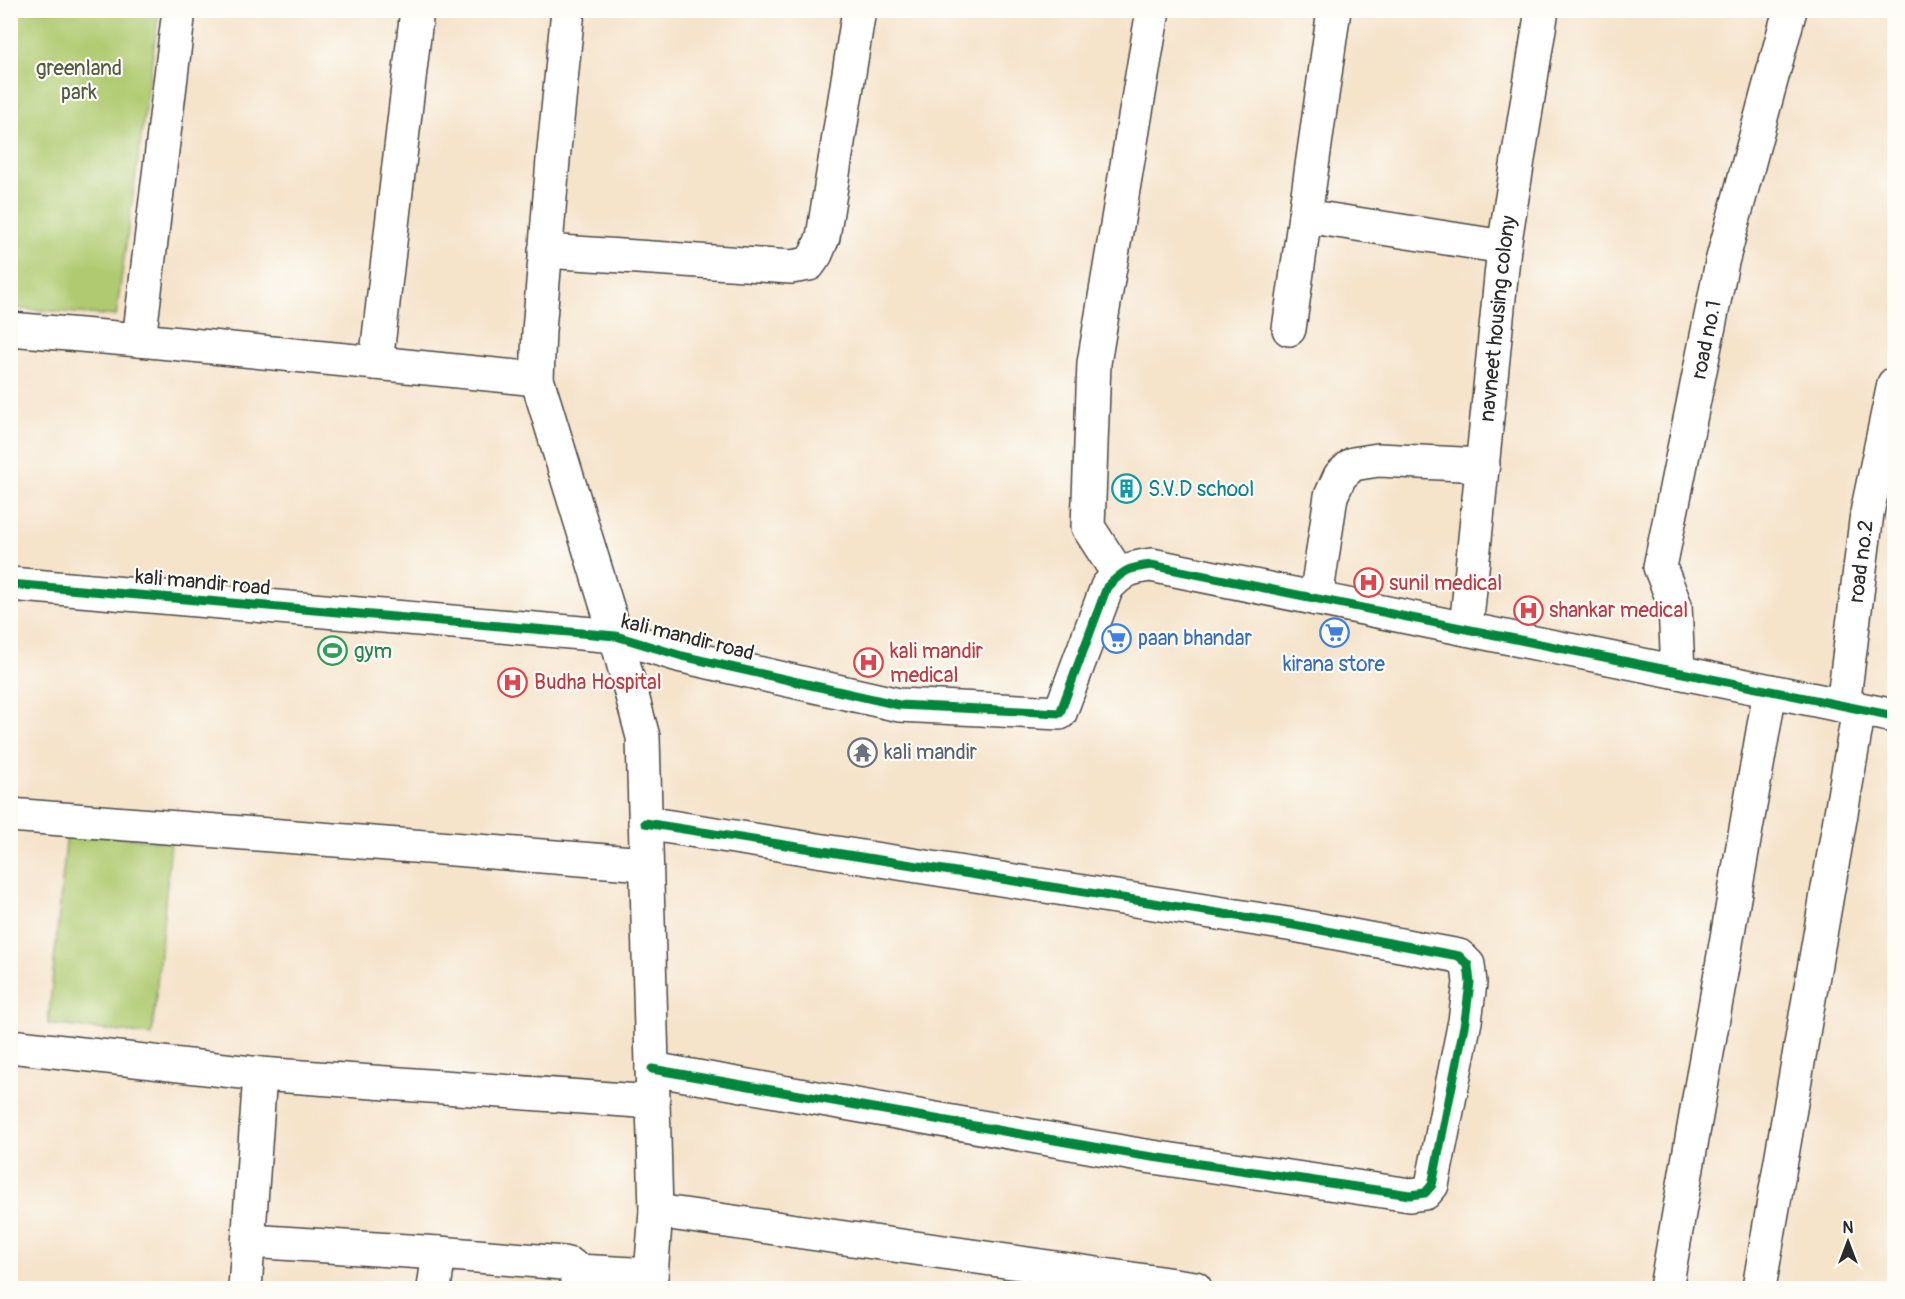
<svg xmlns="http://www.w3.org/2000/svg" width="1905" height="1299" font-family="Pangolin,sans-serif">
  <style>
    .green { fill: #afca70; stroke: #6d7a4e; stroke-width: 1.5 }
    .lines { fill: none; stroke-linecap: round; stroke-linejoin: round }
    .street-casing { stroke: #494743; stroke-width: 36 }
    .street { stroke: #fff; stroke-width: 33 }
    .cycleway-casing { stroke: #fdfcf7; stroke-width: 13 }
    .cycleway { stroke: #00873e; stroke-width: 9 }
    .labels { text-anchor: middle; stroke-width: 4.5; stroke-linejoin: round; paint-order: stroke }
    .park-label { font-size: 21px; fill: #535b40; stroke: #fdfcf7 }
    .street-label { font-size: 21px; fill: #2b2b2b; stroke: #fdfcf7 }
    .culture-label { font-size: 21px; fill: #0d838f; stroke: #fdfcf7; text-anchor: start }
    .health-label { font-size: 21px; fill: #be3a42; stroke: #fdfcf7; text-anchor: start }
    .shop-label { font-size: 21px; fill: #366cbe; stroke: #fdfcf7; text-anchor: start }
    .leisure-label { font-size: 21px; fill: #27864d; stroke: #fdfcf7; text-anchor: start }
    .worship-label { font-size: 21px; fill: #5b616d; stroke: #fdfcf7; text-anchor: start }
  </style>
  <rect width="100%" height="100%" fill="#fdfcf7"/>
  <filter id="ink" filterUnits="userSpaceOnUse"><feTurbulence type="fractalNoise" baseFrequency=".0167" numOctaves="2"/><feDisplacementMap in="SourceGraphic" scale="12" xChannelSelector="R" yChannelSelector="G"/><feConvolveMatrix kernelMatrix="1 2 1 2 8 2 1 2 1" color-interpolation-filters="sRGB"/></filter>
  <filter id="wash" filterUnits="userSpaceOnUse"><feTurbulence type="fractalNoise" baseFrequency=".008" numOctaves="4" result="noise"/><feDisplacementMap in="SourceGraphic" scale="24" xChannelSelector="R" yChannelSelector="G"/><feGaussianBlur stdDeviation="1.35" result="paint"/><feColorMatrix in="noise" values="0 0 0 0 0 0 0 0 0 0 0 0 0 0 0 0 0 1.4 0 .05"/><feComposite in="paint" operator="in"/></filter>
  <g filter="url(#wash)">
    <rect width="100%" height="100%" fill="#f5e3ca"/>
    <g class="green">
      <path d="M10,11h149l-43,305 -105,-8z"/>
      <path d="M67,832l104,10 -19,193 -104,-11z"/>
    </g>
  </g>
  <g filter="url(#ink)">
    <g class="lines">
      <defs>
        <g id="street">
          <path d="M417,10l-41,353 161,16"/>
          <path d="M568,10l-15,150 -14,171 -2,48 79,257 27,101 13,474 -6,77"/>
          <path d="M1305,216l199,31"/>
          <path d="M545,251l246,16 18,-3 7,-10 7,-17 36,-227"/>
          <path d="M10,329l129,11 40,-330"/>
          <path d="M1289,329l45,-319"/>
          <path d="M139,340l237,23"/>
          <path d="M1119,575l-31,-48 6,-164 59,-353"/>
          <path d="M10,584l606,52 66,20 217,49 161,8 47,-126c17,-17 21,-19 44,-22l743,151"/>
          <path d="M1316,599l15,-103 9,-20 13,-12 25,-4 105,5"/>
          <path id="s1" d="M1466,629l38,-382 38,-237"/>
          <path id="s2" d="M1678,672l-3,-67 -15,-38 62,-305 68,-252"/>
          <path id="s3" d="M1843,706l24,-193 27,-129"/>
          <path d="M10,815l636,49"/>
          <path d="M645,823l649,102 165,31 9,9 2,18 -5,38 -33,164 -7,8 -15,2 -271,-40 -487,-86"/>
          <path d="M10,1046l250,28 393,28"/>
          <path d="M656,1211l539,77"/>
          <path d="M249,1241l190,12 124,10 8,2 6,6v17"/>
          <path d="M577,1271l74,4"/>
          <path d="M245,1288l15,-214"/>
          <path d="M434,1288l5,-35"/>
          <path d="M1666,1288l104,-597"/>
          <path d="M1759,1288l100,-579"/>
        </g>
      </defs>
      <use href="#street" class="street-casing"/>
      <use href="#street" class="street"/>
      <defs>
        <g id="cycleway">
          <path d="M10,584l606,52 66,20 217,49 161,8 47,-126c17,-17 21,-19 44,-22l743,151"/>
          <path d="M645,823l649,102 165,31 9,9 2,18 -5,38 -33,164 -7,8 -15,2 -271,-40 -487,-86"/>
        </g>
      </defs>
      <use href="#cycleway" class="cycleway-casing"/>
      <use href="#cycleway" class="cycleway"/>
    </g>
  </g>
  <defs>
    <symbol id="building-ring" viewBox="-11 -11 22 22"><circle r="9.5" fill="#fdfcf7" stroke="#0f9aa8" stroke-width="1.5"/><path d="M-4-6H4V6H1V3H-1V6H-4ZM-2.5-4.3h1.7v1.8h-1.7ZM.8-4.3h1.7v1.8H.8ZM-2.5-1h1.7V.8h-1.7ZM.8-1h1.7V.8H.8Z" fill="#0f9aa8"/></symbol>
    <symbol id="hospital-ring" viewBox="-11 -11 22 22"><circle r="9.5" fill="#fdfcf7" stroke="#e0444e" stroke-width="1.5"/><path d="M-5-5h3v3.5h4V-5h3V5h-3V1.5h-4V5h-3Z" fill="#e0444e"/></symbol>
    <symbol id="supermarket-ring" viewBox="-11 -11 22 22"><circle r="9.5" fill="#fdfcf7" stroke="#3f7fe0" stroke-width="1.5"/><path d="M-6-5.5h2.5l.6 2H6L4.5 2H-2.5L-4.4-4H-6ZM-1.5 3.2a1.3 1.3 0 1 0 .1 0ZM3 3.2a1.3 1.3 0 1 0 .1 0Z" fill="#3f7fe0"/></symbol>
    <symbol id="stadium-ring" viewBox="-11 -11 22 22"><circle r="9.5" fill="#fdfcf7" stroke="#2e9e5b" stroke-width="1.5"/><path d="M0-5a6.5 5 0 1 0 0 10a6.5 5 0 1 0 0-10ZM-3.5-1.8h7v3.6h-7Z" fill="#2e9e5b"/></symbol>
    <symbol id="temple-ring" viewBox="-11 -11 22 22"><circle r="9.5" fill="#fdfcf7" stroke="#6b7280" stroke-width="1.5"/><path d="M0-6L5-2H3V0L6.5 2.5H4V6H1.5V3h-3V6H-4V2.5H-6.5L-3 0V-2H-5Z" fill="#6b7280"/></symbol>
  </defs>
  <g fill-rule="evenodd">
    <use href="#building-ring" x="1110" y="472" width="33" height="33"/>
    <use href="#hospital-ring" x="1352" y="566" width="33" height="33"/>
    <use href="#hospital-ring" x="1512" y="594" width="33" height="33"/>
    <use href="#supermarket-ring" x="1318" y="616" width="33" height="33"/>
    <use href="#supermarket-ring" x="1100" y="622" width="33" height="33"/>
    <use href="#stadium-ring" x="316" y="634" width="33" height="33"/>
    <use href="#hospital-ring" x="852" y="646" width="33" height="33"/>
    <use href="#hospital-ring" x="496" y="666" width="33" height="33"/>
    <use href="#temple-ring" x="846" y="736" width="33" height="33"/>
  </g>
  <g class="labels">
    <g class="park-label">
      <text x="79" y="75">greenland<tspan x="79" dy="24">park</tspan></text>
    </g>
    <g class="street-label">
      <text dy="7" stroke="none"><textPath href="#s1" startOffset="312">navneet housing colony</textPath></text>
      <text dy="7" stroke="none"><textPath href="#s2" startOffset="340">road no.1</textPath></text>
      <text dy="7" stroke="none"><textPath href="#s3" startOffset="146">road no.2</textPath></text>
      <text transform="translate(203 582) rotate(5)" y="7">kali mandir road</text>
      <text transform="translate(688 637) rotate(14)" y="7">kali mandir road</text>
    </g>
    <g class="culture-label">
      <text x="1148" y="496">S.V.D school</text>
    </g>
    <g class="health-label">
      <text x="1389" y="590">sunil medical</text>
      <text x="1549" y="617">shankar medical</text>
      <text x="890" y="658">kali mandir<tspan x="890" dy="24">medical</tspan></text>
      <text x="534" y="689">Budha Hospital</text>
    </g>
    <g class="shop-label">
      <text x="1138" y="645">paan bhandar</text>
      <text x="1334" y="671" text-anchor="middle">kirana store</text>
    </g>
    <g class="leisure-label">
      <text x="354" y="658">gym</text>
    </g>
    <g class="worship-label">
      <text x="884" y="759">kali mandir</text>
    </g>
  </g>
  <rect width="1905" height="1299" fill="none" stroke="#fdfcf7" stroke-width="36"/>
  <g transform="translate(1848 1242)" stroke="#fdfcf7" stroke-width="4.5" paint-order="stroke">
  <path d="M0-4.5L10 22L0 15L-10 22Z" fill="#2b2b2b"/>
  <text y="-9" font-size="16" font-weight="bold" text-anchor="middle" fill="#2b2b2b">N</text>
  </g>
</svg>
